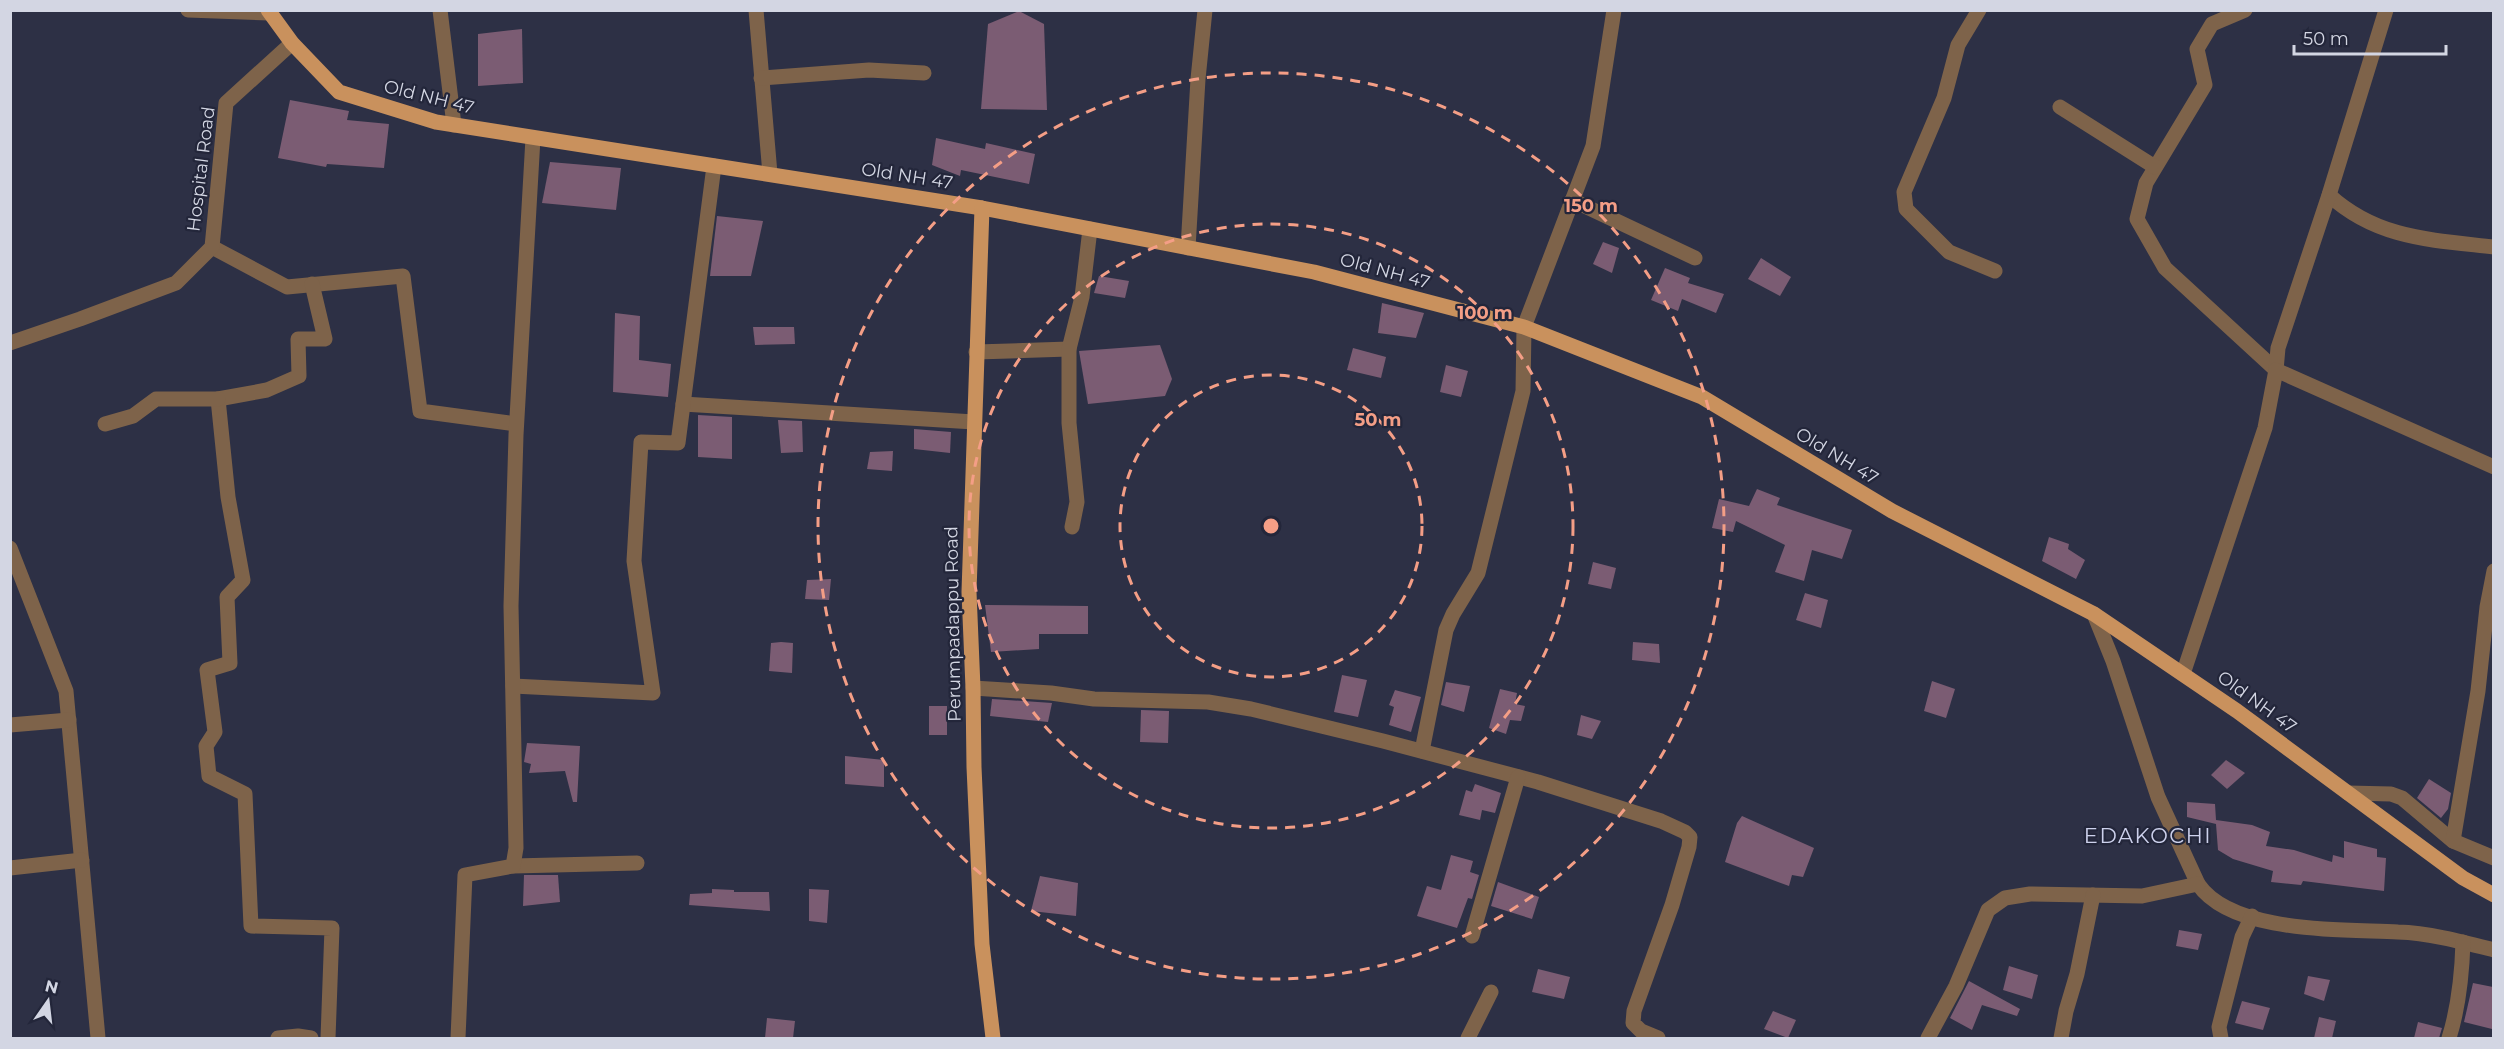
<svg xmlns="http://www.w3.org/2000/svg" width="2504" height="1049" font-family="Montserrat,sans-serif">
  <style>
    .building { fill: #7b5c73 }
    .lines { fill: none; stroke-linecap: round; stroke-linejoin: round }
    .minor { stroke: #7e634a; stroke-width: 15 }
    .major { stroke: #c9915d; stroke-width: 15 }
    .ring { fill: none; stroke: #f49e86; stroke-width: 3; stroke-dasharray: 10 8 }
    .labels { text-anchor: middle; stroke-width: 4.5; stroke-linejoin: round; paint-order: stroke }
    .street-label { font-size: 18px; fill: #d3d6e3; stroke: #23263a }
    .quarter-label { font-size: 21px; letter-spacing: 1.5px; fill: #cdd1ec; stroke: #23263a }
    .centre { fill: #f49e86; stroke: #23263a; stroke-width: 3 }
    .ring-label { font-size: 18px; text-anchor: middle; font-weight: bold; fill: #f49e86; stroke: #23263a; stroke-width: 4.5; stroke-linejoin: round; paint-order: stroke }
  </style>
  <rect width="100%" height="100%" fill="#2d3045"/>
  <g class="building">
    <path d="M1019,11l25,13 3,86 -66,-1 7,-85z"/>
    <path d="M522,29l1,54 -45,3v-52z"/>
    <path d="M290,100l59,11 -2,9 42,4 -5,44 -57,-4 -1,3 -48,-9z"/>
    <path d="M936,138l49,11 1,-6 49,11 -6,30 -68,-14 -1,6 -28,-11z"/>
    <path d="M550,162l71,6 -5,42 -74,-7z"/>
    <path d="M717,216l46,5 -12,55h-41z"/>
    <path d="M1603,242l16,6 -7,25 -19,-9z"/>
    <path d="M1761,258l30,19 -11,19 -32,-17z"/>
    <path d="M1665,268l25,10 -2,5 36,11 -8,19 -34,-14 -4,12 -27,-11z"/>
    <path d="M1099,276l30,5 -4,17 -31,-5z"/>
    <path d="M1382,303l42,10 -8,25 -38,-5z"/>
    <path d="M615,313l25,3 -1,44 32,4 -3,33 -55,-5z"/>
    <path d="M753,327h41l1,17 -40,1z"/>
    <path d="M1160,345l12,34 -7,17 -77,8 -9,-53z"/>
    <path d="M1353,348l33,9 -5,21 -34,-8z"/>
    <path d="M1446,365l22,6 -7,26 -21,-5z"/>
    <path d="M698,415l34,2v42l-34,-2z"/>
    <path d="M778,420l24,1 1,31 -22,1z"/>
    <path d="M914,429l37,3 -1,21 -36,-4z"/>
    <path d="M893,451l-1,20 -25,-2 3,-17z"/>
    <path d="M1757,489l23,9 -3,7 75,25 -10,29 -30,-9 -8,31 -29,-9 10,-27 -49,-24 -3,11 -21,-4 7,-29 30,7z"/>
    <path d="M2049,537l20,7 -1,5 17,11 -9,19 -34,-18z"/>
    <path d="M1593,562l23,6 -5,21 -23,-5z"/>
    <path d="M831,579l-2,21 -24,-1 2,-19z"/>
    <path d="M1805,593l23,7 -7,28 -25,-8z"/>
    <path d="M985,605l103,1v28h-49v15l-48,3z"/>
    <path d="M781,642l12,1 -1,30 -23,-2 2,-28z"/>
    <path d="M1633,642l26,2 1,19 -28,-3z"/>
    <path d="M1342,675l25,5 -9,37 -24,-5z"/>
    <path d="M1932,681l23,8 -9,29 -22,-7z"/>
    <path d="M1446,682l24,4 -6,26 -23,-7z"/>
    <path d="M1500,689l17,4 -2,11 10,2 -4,15 -11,-1 -4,14 -17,-6z"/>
    <path d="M1395,690l26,7 -10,35 -22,-7 5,-18 -5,-2z"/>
    <path d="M992,699l60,4 -4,19 -58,-6z"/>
    <rect x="929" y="706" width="18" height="29"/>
    <path d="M1141,710l28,1 -1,32 -28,-1z"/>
    <path d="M1581,715l20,6 -9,18 -15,-4z"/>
    <path d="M527,743l53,3 -3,56h-4l-8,-31 -36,2 2,-9 -7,-2z"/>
    <path d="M845,756l39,4v27l-39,-3z"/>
    <path d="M2226,760l19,13 -18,16 -16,-14z"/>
    <path d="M2429,779l22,14 -3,16 -7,9 -24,-20z"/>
    <path d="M1475,784l26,9 -6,20 -13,-3 -2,10 -21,-5 7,-25 6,2z"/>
    <path d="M2187,802l28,2 1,16 36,5 18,7 -4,14 28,4 38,12 1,-7 11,3v-17l33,8v8l9,1 -2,33 -81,-10 -2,4 -30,-3 2,-11 -40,-12 -15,-9 -2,-26 -29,-7z"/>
    <path d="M1742,816l72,32 -11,29 -11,-2 -3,11 -64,-24 12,-39z"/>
    <path d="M1451,855l22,6 -3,11 9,3 -7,24 -4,-1 -11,30 -40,-12 10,-30 14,4z"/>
    <path d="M524,875h34l2,27 -37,4z"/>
    <path d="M1040,876l38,7 -2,33 -45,-5z"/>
    <path d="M1498,882l41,15 -7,22 -41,-13z"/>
    <path d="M712,889l22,1v2h35l1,19 -81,-6 1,-11 22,-1z"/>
    <path d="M809,889l20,1 -2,33 -18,-2z"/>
    <path d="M2179,930l23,4 -4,16 -22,-4z"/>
    <path d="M2009,966l29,9 -6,24 -29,-9z"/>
    <path d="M1538,969l32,8 -6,22 -32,-7z"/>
    <path d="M2308,976l22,4 -6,21 -20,-7z"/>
    <path d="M1969,981l51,28 -3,7 -35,-11 -10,25 -22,-12z"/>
    <path d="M2473,983l20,4 -1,42 -28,-7z"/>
    <path d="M2242,1001l28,7 -7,22 -28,-7z"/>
    <path d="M1773,1011l23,9 -8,18 -24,-9z"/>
    <path d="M2319,1017l17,4 -4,17h-18z"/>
    <path d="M767,1018l28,3 -2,17h-28z"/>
    <path d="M2418,1022l24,6 -3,10h-25z"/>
  </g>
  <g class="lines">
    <g class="minor">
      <path d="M188,10l81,3"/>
      <path d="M440,10l14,115"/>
      <path d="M756,10l14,164"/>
      <path d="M1979,10l-21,35 -14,53 -40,94 2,17 43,43 46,19"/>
      <path d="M2245,10l-33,14 -15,25 8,36 -59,98 -9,36 28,49 111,102"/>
      <path d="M761,78l108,-8 55,3"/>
      <path d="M2060,107l95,60"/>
      <path d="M2329,195c48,44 103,45 165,52"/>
      <path d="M1572,200l123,58"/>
      <path d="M212,247l75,40 116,-11 17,135 96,13"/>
      <path d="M1188,248l10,-169 7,-69"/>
      <path d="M312,284l13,55h-27l1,37 -32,14 -49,9 10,98 15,83 -16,17 3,66 -23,7 8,62 -9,14 3,30 36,18 6,132 81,2 -4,110"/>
      <path d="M10,343l70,-24 96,-36 36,-36 14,-144 66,-60"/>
      <path d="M976,352l93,-3"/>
      <path d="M2276,370l2,-22 51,-153 57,-185"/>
      <path d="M683,404l291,18"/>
      <path d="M105,424l28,-8 23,-17h62"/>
      <path d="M1072,527l5,-25 -8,-79v-74l13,-52 8,-68"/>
      <path d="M10,548l56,143 32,347"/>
      <path d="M2094,614l19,47 45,136 40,87c34,50 145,45 200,48 32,1 65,10 96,18"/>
      <path d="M2183,674l82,-246 11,-58 218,97"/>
      <path d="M513,686l140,7 -19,-132 7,-119 37,1 36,-277"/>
      <path d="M973,688l78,5 43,6 114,3 43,7 132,32 155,41 123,39 24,11 5,5 -1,10 -17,58 -38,106 -1,12 8,8 17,7"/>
      <path d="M10,725l59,-5"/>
      <path d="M1422,751l24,-121 7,-16 25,-41 45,-182 1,-64 69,-181 21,-136"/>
      <path d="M2348,793l43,1 11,4 51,43 41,17"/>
      <path d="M2453,841l25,-150 9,-84 7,-36"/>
      <path d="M513,866l124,-3"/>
      <path d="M10,868l72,-8"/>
      <path d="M1472,936l46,-159"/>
      <path d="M278,1038l20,-2 13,2"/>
      <path d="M458,1038l7,-163 48,-9 3,-18 -5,-242 5,-171 17,-297"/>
      <path d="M1468,1038l23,-46"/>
      <path d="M1928,1038l28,-52 32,-76 17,-12 25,-4 112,2 56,-12"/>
      <path d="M2061,1038l5,-27 11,-37 16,-79"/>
      <path d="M2221,1038l-2,-11 23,-90 10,-21"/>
      <path d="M2449,1038c10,-32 13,-63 14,-96"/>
    </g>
    <g class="major">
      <path d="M268,10l24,33 47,49 97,30 546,86 332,64 210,55 178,70 190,114 202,103 143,97 226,167 31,17"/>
      <path d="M982,208l-13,384 4,96 1,79 8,177 11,94"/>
    </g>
  </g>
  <g class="ring">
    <circle cx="1271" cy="526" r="151"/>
    <circle cx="1271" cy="526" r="302"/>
    <circle cx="1271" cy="526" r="453"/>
  </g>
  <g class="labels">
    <g class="street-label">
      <text transform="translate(429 97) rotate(14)" y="6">Old NH 47</text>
      <text transform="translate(201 169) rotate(-83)" y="6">Hospital Road</text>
      <text transform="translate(907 176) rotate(9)" y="6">Old NH 47</text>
      <text transform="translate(1385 271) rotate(15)" y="6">Old NH 47</text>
      <text transform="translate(1837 456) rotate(31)" y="6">Old NH 47</text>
      <text transform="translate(953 624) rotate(-91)" y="6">Perumpadappu Road</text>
      <text transform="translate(2257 702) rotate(36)" y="6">Old NH 47</text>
    </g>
    <g class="quarter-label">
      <text x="2148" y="843">EDAKOCHI</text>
    </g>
  </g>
  <circle cx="1271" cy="526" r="9" class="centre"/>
  <g class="ring-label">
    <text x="1591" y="212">150 m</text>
    <text x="1485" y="319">100 m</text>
    <text x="1378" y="426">50 m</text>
  </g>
  <rect width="2504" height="1049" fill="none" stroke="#d3d6e3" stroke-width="24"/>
  <g transform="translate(48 1001) rotate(14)" stroke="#23263a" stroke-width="4.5" paint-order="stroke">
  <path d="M0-4.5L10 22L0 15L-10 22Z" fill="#d3d6e3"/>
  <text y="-9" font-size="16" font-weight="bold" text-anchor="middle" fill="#d3d6e3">N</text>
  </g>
  <path d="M2294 45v9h152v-9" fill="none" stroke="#d3d6e3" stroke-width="3"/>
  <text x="2303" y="45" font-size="18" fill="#d3d6e3" stroke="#23263a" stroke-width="4.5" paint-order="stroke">50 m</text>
</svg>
